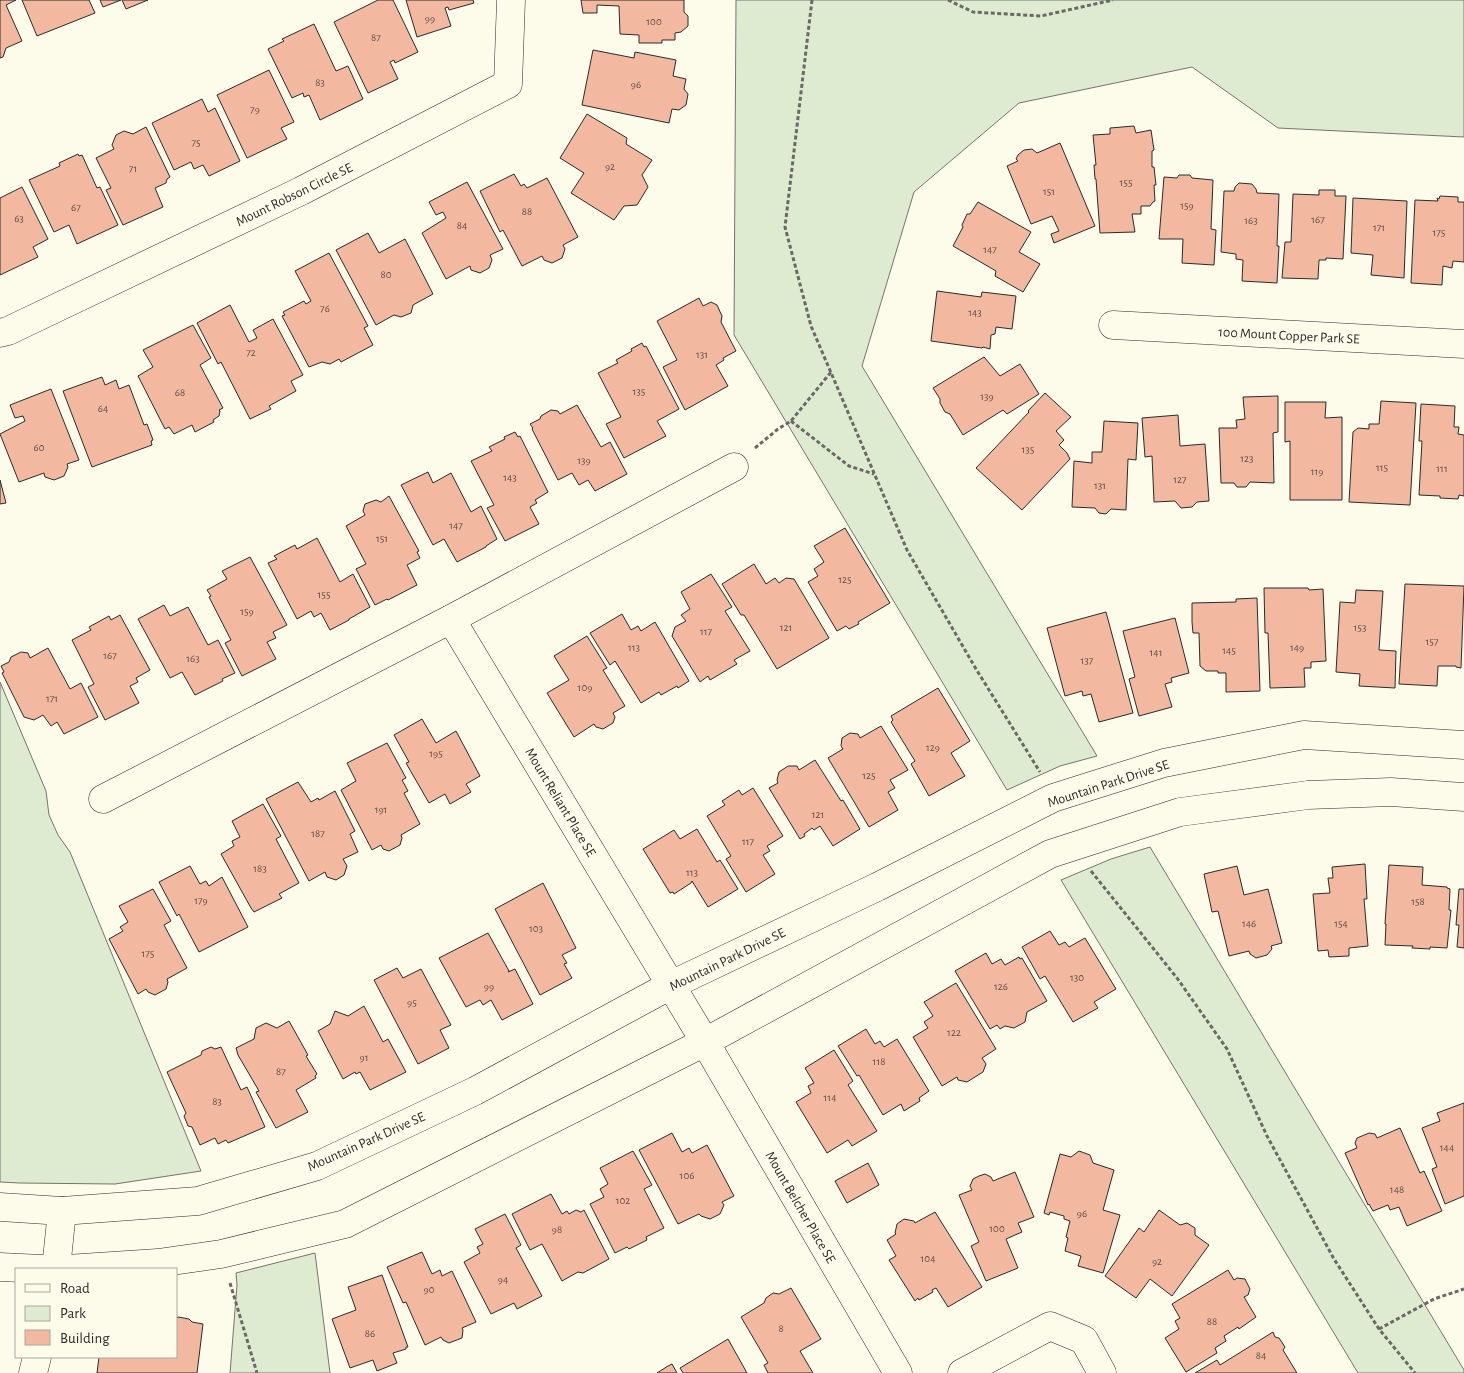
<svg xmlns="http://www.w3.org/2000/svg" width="1464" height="1373" font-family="'Alegreya Sans',sans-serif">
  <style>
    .green { fill: #deebd1; stroke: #74746e }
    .building { fill: #f2b8a0; stroke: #2b2b2b }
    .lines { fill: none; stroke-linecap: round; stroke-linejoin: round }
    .minor-casing { stroke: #2b2b2b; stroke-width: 29 }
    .tertiary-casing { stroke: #2b2b2b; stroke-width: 29 }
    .path { stroke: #6a6964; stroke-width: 3; stroke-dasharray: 4 2.5; stroke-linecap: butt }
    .minor { stroke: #fdfbea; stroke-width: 28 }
    .tertiary { stroke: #fdfbea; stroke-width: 28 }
    .labels { text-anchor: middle; stroke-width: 4; stroke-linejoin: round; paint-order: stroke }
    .number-label { font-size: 11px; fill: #5d4e48 }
    .street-label { font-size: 14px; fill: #2b2b2b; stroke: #fdfbea }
  </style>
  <rect width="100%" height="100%" fill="#fdfbea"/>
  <g class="green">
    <path d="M736,0h728v137l-186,-9 -86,-61 -173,36 -105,89 -52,174 235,390 -37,10 -53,24 -273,-455z"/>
    <path d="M0,682l46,109 3,24 9,20 12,17 131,319 -86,13 -95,-1 -20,-1z"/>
    <path d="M1150,847l314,523v3h-106l-297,-493 50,-21z"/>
    <path d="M315,1253l15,120h-100l7,-88 -1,-12z"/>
  </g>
  <g class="building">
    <path d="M0,0h16l-10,5 16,36 -16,7 -3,9 -3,1z"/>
    <path d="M22,0h67l6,13 -58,23z"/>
    <path d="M100,0h21l-18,7z"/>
    <path d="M122,0h26l-22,9z"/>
    <path d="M378,0h15l25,52 -23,11 -1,-3 -4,2 8,17 -30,14 -34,-71z"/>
    <path d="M406,0h67l1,3 -25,7 -1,-3 -3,1 6,18 -34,11z"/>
    <path d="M581,0h103v12l4,4v10l-7,6 -6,1v7h-13v3h-23v-8l-19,-1 -1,-28 -22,-1v8h-14z"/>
    <path d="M314,24l22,47 12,-5 15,33 -43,21 -11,-25 -5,2 -1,-4 -11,5 -24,-49 16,-8 -2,-2z"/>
    <path d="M593,50l41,8 1,-6 41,8 -3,16 13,3 -2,10 4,5 -2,11 -7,5 -7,-1 -3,14 -87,-18z"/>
    <path d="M269,70l25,52 -13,6 6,11 -40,19 -30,-63z"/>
    <path d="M202,99l6,13 7,-4 25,53 -31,15 -6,-11 -9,4 -3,-7 -17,8 -22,-47z"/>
    <path d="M587,114l40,24 -1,6 26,16 -10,15 6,12 -11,18 -13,1 -10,14 -43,-27 13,-20 -24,-15z"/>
    <path d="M1134,126l2,7 15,-3 3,20 -2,1v16h2l2,18h-2l1,16 -2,1 -3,4h-9v8h-9l3,18 -35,1 -4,-54h-1l-1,-14h2l-3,-30 17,-1v-6z"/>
    <path d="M146,127l24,50 -3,2 -1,4 -11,5 8,19 -40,18 -17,-35 5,-2 -15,-30 18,-9 -2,-4 4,-10 8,-4 9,3z"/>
    <path d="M1060,143l35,83 -41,17 -3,-9 8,-3 -7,-15 -21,8 -24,-58 11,-5 -2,-2 2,-4 6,-5 8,-1 5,4z"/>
    <path d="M78,154l1,2 3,-1 15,33 3,-1 18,38 -41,19 -8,-19 -15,7 -25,-52 31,-14 -1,-3z"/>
    <path d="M514,174l7,12 3,-2 3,4 20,-10 31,59 -15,8 2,4 -3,9 -10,5 -8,-3 -2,-4 -20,10 -19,-36 -3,2 -20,-41z"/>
    <path d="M1179,175h11l2,3 21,2 -2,49 5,1 -2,35 -32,-2 1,-24h-24l5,-62 13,1z"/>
    <path d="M467,182l36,67 -13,6 2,5 -3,8 -9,5 -9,-3 -1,-4 -24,13 -24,-46 24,-15 -3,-6 -7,3 -7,-13z"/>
    <path d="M1239,183l13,1 4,5 1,4 22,1 -2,52h2l-2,37 -35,-2 1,-21 -7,-1v-5l-15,-2 3,-61h10l1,-4z"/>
    <path d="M22,187l26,52 -15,8 5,10 -38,18v-77z"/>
    <path d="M1319,190h16v6h11l-3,63 -17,-1v2h-7l-1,19 -36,-1 3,-36h6l2,-48 26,1z"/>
    <path d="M1440,196l18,1v5h6v60l-11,-1 -1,7 -9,-2 -1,19 -31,-2 4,-83 23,1 -1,-3 2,1z"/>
    <path d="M1353,198l54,3 -3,77 -33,-3 2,-20 -22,-2z"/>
    <path d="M978,202l53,30 -12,20 21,12 -17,28 -28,-16 1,-5 -43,-25 10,-19 -1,-2 5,-11h3z"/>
    <path d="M368,233l11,20 26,-14 28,55 -20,11 -2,8 -10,4 -7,-2 -18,10 -40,-75z"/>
    <path d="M329,253l39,73 -4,2 9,17 -32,17 -2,-3 -9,5 -8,-2 -13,5 -27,-51 3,-1 -2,-3 21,-11 2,3 5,-3 -16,-30z"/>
    <path d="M937,291l44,6 1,-5 34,4 -4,33 -16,-2 -1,7 -4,1 -1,14 -7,-2 -1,1 -51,-7z"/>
    <path d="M699,298l4,8 8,-4 6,3 5,11 -1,6 15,29 -13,7 1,2 -8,5 12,21 -43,24 -22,-43 14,-7 -20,-39z"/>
    <path d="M230,305l19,37 8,-4 -4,-8 20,-11 30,56 -12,6 5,10 -27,15 2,3 -21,10 -29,-57 -3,2 -21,-41z"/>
    <path d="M193,325l18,33 -11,7 23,43 -4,2 1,1 -1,5 -6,4 1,2 -19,10 -3,-7 -18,9 -5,-7 -4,2 -27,-53 15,-9 -10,-17z"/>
    <path d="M642,343l2,4 2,-1 33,63 -22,12 9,15 -42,22 -18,-34 15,-7 -23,-44 20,-10 -2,-3 16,-9 -1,-2z"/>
    <path d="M984,357l16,19 20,-12 19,30 -32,20 -4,-4 -40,25 -13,-21 -5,-2 -5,-9v-4l-7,-11z"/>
    <path d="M102,377l3,8 11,-5 3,9 10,-4 15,40 3,-1 6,16 -2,1 1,4 -60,22 -29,-76z"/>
    <path d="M51,389l28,71 -12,4 1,3 -4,9 -10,4 -9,-3 -1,-4 -25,9 -19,-48 25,-13 -2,-5 -8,2 -5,-13z"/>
    <path d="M1045,393l26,24 -15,14 8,9 -5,5 8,8 3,6 -48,51 -46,-42 53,-56 -1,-1z"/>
    <path d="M1278,396v36l-5,1 1,50 -24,-1 -4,5h-9l-3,-4h-13l-2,-55h18l-1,-8 9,-1 -2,-22z"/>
    <path d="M1381,401l35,2 -6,102 -61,-3 4,-70 5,-4 11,1v-5h10z"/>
    <path d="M1285,402h41l-1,16 17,-1v83h-52v-59l-5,1z"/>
    <path d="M1421,404l34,2 -1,21h5l-1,7 6,1v61l-5,-1 -1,4 -18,-1v-2l-21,-1 3,-54h-3z"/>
    <path d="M577,405l24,42 9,-5 17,32 -32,17 -7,-11 -9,5 -7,-12 -14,7 -26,-51 1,-1 -3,-4 10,-5 1,-3 10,-6 7,1 2,3z"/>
    <path d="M1178,415l2,31 25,-2 4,57 -12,1 -5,5 -11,1 -6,-7 -21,1 -2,-46 -7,1 -3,-39z"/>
    <path d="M1104,421l34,2 -2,37 -8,-1 -2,51 -15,-1 -5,5 -7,-1 -4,-5 -23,-1 2,-46 18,2v-11h10z"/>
    <path d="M515,432l3,5 2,-1 28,56 -13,8 2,3 -7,4 9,17 -34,17 -18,-33 7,-3 -23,-44 21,-10 -3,-4 16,-8 -1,-2z"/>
    <path d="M428,472l5,11 18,-10 20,39 10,-6 16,33 -11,7v1l-29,15 -13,-23 -11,6 -32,-60z"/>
    <path d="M0,480l6,23 -6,1z"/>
    <path d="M389,496l30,55 -2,1 3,6 -13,7 10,20 -29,15 -1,-1 -12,6 -19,-36 10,-5 -20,-38 19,-11 -2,-4 2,-7 11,-4 5,2z"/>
    <path d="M845,528l45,75 -32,19 1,2 -10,5 -3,-3 -9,5 -29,-49 10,-6 -4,-7 10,-7 -10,-16z"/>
    <path d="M317,538l23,44 13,-8 17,33 -21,12v1l-19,10 -9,-17 -7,4 -3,-6 -14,8 -29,-56 9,-4 -3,-3 21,-11 2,4z"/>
    <path d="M250,557l37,68 -14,7 3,6 -9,4 9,17 -34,17 -17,-33 6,-3 -22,-43 2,-1 -4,-6 20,-11 -5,-8z"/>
    <path d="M754,564l12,20 9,-6 4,5 7,-5 8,1 35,59 -52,31 -33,-54h-3l-19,-31z"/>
    <path d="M711,574l21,33 -7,4 25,40 -16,9 3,4 -27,16 -2,-4 -8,6 -28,-46 3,-9 11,-6 -5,-6 9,-6 -9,-17z"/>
    <path d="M1405,584l59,2 -3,82 -5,-1v-1h-18l-1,20 -38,-2z"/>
    <path d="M1264,588h44l1,2 14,-1 3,72 -15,1v6h-7l1,19 -35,1 -2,-55h-3z"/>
    <path d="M1356,590l27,1 -4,59 17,1 -1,37 -36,-2 1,-12 -24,-2 4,-70 15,1z"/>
    <path d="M1257,598l3,93 -34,1v-19h-8v-2h-12l-6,-5 -1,-33h-6l-1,-11v-19l44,-1v-3z"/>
    <path d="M164,605l6,11 18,-9 20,38 10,-5 17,33 -13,6 1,2 -28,14 -13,-23 -12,6 -32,-59z"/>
    <path d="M1106,612l27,101 -34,9 -8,-28 -8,2 -1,-5 -17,5 -18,-68z"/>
    <path d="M622,614l9,16 7,-4 3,5 14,-9 34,59 -11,7 -1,-2 -16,9 -2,-3 -18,11 -26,-42 -5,4 -20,-32z"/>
    <path d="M120,615l30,55 -14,8 2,4 -8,4 9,17 -34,17 -17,-33 6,-3 -22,-44 19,-10 -2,-3 20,-11 2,4z"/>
    <path d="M1175,618l14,55 -18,5 1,4 -7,2 7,23 -33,9 -10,-37 6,-2 -12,-46z"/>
    <path d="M587,636l20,32 -4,2 22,36 -12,7 2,4 -2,6 -10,6 -7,-2 -2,-3 -20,13 -27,-44 22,-13 -15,-24z"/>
    <path d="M48,648l22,41 11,-6 17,34 -34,17 -7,-12 -6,4 -8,-11 -9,5 -10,-3 -22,-44 2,-1 -3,-6 8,-4 2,-5 10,-5 7,1 2,5z"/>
    <path d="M938,688l32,53 -19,12 14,23 -36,20 -18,-32 4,-3 -24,-39 2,-2 -2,-4z"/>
    <path d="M422,719l14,24 20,-12 24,45 -14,8 5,8 -21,12 -5,-10 -16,9 -23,-40 3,-1 -15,-27z"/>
    <path d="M881,726l27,44 -18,10 5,8 -7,4 10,18 -29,17 -41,-69 15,-9 -2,-3 1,-8 8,-5 8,1 2,4z"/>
    <path d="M387,743l19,35 -4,2 6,11 -4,2 16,31 -19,11 1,3 -2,7 -11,6 -6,-2 -2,-4 -9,5 -31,-60 15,-9 -9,-18z"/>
    <path d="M815,760l26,41 2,-1 17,29 -27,17 -13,-20 -6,4 -2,-2 -8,6 1,2 -5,3 -31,-51 9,-5 -1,-3 2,-8 9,-6h9l2,4z"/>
    <path d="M298,782l13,20 7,-4 1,2 16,-9 20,40 -5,3 8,18 -15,7 4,7 -3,9 -8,5 -9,-3 -2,-5 -16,9 -43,-82z"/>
    <path d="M753,788l30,48 -16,10 3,5 -7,4 12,19 -29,18 -20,-33 5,-3 -24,-40 18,-11 -3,-4 17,-11 3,5z"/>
    <path d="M263,804l18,32 -5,3 23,44 -20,11 3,4 -28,14 -3,-4 -30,-54 13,-8 -2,-5 8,-4 -8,-16z"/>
    <path d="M697,829l20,33 3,-2 18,29 -30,18 -16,-26 -1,2 -17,11 -1,-2 -3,1 -27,-44 31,-19 6,9z"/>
    <path d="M1365,864l2,35h-3l4,47 -19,2v8l-20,1 -1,-7 -10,1 -5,-57 17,-1 -2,-15h5l-1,-11z"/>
    <path d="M1389,865l34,2 -1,18 25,2v1l3,1 -1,21h2l-4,38 -17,-1v2l-18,-1 1,-2 -28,-1 1,-21h-1z"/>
    <path d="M190,866l10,18 6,-3 3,5 13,-9 26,50 -49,25 -20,-38 -2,2 -18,-34z"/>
    <path d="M1237,866l7,29 24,-6 14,54 -11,3 1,3 -5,6 -11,3 -6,-4 -1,-3 -20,5 -11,-45 -6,1 -8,-38z"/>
    <path d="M543,883l33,65 -14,7 5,8 -3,1 8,14 -32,17 -45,-86z"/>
    <path d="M153,889l18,32 -7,4 23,43 -20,11 1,3 -2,7 -11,6 -7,-3 -2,-3 -8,5 -29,-55 14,-8 -3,-4 8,-5 -9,-16z"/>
    <path d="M1459,889h5v59l-7,-1 2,-22h-3z"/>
    <path d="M1050,931l9,14 6,-3 4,5 16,-9 31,51 -22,13 4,6 -25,14 -28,-46 -5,3 -18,-32z"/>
    <path d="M488,933l21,38 -1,1 7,-3 18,35 -31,16 -11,-20 -8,5 -3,-5 -14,7 -27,-49z"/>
    <path d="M986,953l6,11 9,-5 4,6 14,-8 1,2 2,-1 25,43 -20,11 -2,10 -11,6 -9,-2 -5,3 -3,-4 -7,4 -35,-58z"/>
    <path d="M397,968l6,10 18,-9 30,56 -11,5 9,18 -31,16 -44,-84z"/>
    <path d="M956,983l40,66 -14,9 4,6 -3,8 -16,10 -9,-2 -1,-3 -15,9 -29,-49 15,-9 -4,-6 9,-6 -9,-14z"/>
    <path d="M364,1006l19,36 5,-3 18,33 -36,18 -10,-18 -4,2 -1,-2 -12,7 -25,-48 12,-7 5,-13 13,5z"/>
    <path d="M289,1021l19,34 -2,1 11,18 -2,2 1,2 -20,12 12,22 -32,16 -20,-36 3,-1 -21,-36 -2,-7 18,-9 2,-11 10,-5 11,5z"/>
    <path d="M866,1029l9,15 5,-3 4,6 13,-8 32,52 -10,7 1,3 -16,10 -3,-7 -18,11 -24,-40 -2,1 -19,-30z"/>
    <path d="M211,1047l4,2 6,-2 20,43 6,-3 18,40 -37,16 -2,-3 -8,4 -3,-6 -15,7 -8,-18 -4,-1 -4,-10 2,-3 -19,-41 34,-17 1,-4z"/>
    <path d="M834,1050l19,31 -5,4 29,46 -25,15 -4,-6 -21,13 -31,-51 15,-9 -3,-7 6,-3 -9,-15z"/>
    <path d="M1464,1103v93l-19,8 -13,-35 5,-2 -15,-39 18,-7 -3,-8z"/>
    <path d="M1400,1128l20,45 4,-2 18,40 -35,15 -8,-19 -9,3 -2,-5 -15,6 -4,-7 -1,1 -23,-52 12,-5 -2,-5 2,-5 12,-5 6,1 2,4z"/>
    <path d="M672,1133l10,19 7,-4 3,5 15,-8 27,51 -12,6 2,3 -4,9 -10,5 -9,-3 -2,-2 -21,10 -39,-74z"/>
    <path d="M633,1151l19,34 -8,4 20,39 -18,9 1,3 -18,9 -2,-2 -12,6 -25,-49 14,-7 -4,-8 8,-5 -8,-16z"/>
    <path d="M1079,1151l11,4 3,8 21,7 -11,40 17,5 -17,58 -25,-7 3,-10 -16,-5 3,-13 -2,-1 4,-16 -6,-2v-3l-14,-4 -1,3 -5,-2 16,-59 11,3z"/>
    <path d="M868,1163l11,22 -32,18 -12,-22z"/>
    <path d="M1015,1172l19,45 -16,6 4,9 -16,7 12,29 -32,13 -15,-35 8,-4 -20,-47 13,-5 -2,-4 3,-7 6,-3 6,-2 6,3 2,4z"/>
    <path d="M551,1194l11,20 5,-3 2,3 7,-4 5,2 3,-2 25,49 -26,14 -5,-1 -16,9 -20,-37 -12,6 -18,-36z"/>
    <path d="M1159,1210l21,15 7,-2 8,5v7l14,10 -37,51 -22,-17 -14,19 -31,-22 34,-48 5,4z"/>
    <path d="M935,1212l47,75 -34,20 -12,-19 -4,2 1,2 -14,8 -1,-2 -3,3 -26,-41 7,-4 -9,-16 9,-6 -1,-1 2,-9 7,-5 10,2 1,2z"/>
    <path d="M505,1214l16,31 -5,3 26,48 -25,13 -3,-6 -23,11 -27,-52 16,-9 -3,-6 6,-3 -8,-15z"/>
    <path d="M422,1252l10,22 8,-4 2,6 10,-5 24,51 -14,6 1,2 -1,8 -13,5 -6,-3 -2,-3 -16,8 -19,-43 -3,1 -16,-36z"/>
    <path d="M1228,1270l6,10 3,-2 8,1 5,10 -2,6 -4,2 12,20 -17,12 -1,-2 -14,9 2,5 -11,7 2,5 -31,19 -21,-34 14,-9 -4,-8 5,-3 -8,-14z"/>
    <path d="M382,1275l26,72h-2v2l-13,4 4,10 -20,8 -4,-11 -23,8 -18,-49 24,-9 -8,-23z"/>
    <path d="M791,1288l30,51 -21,12 13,22h-45l-4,-8 4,-2 -27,-46 23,-14 2,-5 7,-5 6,1z"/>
    <path d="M178,1317l11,2 3,3 11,2 -6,49h-100l2,-16h77v-38z"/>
    <path d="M1273,1332l2,5 4,1 6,9 -2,3 14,23h-102l22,-13 3,5z"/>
    <path d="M728,1339l19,34h-64l-3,-5z"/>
    <path d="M672,1364l5,9h-20l11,-7z"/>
  </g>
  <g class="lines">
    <defs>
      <g id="minor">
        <path d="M1113,325l351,19"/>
        <path d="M0,333l8,-2 293,-140 207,-107 3,-84"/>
        <path d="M451,619l254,423 193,331"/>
        <path d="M103,799l348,-180 283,-152"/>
        <path d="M56,1269l6,-58"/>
        <path d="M33,1373l4,-16"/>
        <path d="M962,1373l88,-47 34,14 18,33"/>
      </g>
      <g id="tertiary">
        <path d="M0,1207l62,4 136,-10 119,-35 158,-75 196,-106 206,-98 176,-89 111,-35 140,-28 160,10"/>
        <path d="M0,1267l42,2"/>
        <path d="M67,1269l91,-6 63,-9 124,-30 360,-182 345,-188 130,-42 128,-17 83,-3 73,5"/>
      </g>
    </defs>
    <use href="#minor" class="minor-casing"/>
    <use href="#tertiary" class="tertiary-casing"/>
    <g class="path">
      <path d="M812,0l-27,227 26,99 96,224 69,119 64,103"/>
      <path d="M948,0l25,12 68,4 72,-16"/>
      <path d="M791,421l58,45 25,8"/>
      <path d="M755,448l23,-19 13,-8 40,-49"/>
      <path d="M1091,871l86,107 50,71 40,87 67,123 45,70 36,44"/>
      <path d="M230,1283l27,90"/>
      <path d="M1379,1329l55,-30 30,-10"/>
    </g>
    <use href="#minor" class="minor"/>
    <use href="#tertiary" class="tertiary"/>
  </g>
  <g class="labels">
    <g class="number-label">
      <text x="430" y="22">99</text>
      <text x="654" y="25">100</text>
      <text x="376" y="41">87</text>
      <text x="320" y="86">83</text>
      <text x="636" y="88">96</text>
      <text x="255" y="113">79</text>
      <text x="196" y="146">75</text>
      <text x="610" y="170">92</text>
      <text x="133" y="172">71</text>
      <text x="1126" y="186">155</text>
      <text x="1049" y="195">151</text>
      <text x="1187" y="209">159</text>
      <text x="76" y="211">67</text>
      <text x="527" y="215">88</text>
      <text x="19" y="222">63</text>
      <text x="1318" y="223">167</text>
      <text x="1251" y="224">163</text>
      <text x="462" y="229">84</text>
      <text x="1379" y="231">171</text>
      <text x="1439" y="236">175</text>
      <text x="990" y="253">147</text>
      <text x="386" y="278">80</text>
      <text x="325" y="312">76</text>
      <text x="975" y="316">143</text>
      <text x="251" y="356">72</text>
      <text x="702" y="358">131</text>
      <text x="639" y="395">135</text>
      <text x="180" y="396">68</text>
      <text x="987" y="400">139</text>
      <text x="103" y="412">64</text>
      <text x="39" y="451">60</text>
      <text x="1028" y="453">135</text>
      <text x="1247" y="462">123</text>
      <text x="584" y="464">139</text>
      <text x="1382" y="471">115</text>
      <text x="1442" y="472">111</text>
      <text x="1317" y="475">119</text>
      <text x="510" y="481">143</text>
      <text x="1180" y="483">127</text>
      <text x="1100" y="489">131</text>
      <text x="456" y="529">147</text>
      <text x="382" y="542">151</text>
      <text x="845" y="583">125</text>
      <text x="324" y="598">155</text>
      <text x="247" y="615">159</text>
      <text x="786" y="631">121</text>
      <text x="1360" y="631">153</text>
      <text x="706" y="635">117</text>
      <text x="1432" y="645">157</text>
      <text x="634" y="651">113</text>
      <text x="1297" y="651">149</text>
      <text x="1229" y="654">145</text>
      <text x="1156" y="656">141</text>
      <text x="110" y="659">167</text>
      <text x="193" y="662">163</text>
      <text x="1087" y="664">137</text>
      <text x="585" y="691">109</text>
      <text x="52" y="702">171</text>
      <text x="933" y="751">129</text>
      <text x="436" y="757">195</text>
      <text x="869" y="779">125</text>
      <text x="381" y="813">191</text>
      <text x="818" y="818">121</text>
      <text x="318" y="837">187</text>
      <text x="748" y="845">117</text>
      <text x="260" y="872">183</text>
      <text x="692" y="876">113</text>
      <text x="201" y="904">179</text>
      <text x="1418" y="905">158</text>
      <text x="1249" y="927">146</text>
      <text x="1341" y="927">154</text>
      <text x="536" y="932">103</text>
      <text x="148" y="957">175</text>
      <text x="1077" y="981">130</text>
      <text x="489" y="990">99</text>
      <text x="1001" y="990">126</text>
      <text x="412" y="1006">95</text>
      <text x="954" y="1036">122</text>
      <text x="364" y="1061">91</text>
      <text x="879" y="1065">118</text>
      <text x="281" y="1075">87</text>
      <text x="830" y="1101">114</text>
      <text x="217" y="1105">83</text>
      <text x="1447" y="1151">144</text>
      <text x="687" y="1179">106</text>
      <text x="1397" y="1193">148</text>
      <text x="623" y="1204">102</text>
      <text x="1082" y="1217">96</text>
      <text x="997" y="1232">100</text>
      <text x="557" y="1233">98</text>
      <text x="928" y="1262">104</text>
      <text x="1157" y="1265">92</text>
      <text x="503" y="1283">94</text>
      <text x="429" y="1293">90</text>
      <text x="1212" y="1325">88</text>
      <text x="781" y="1332">8</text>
      <text x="370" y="1337">86</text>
      <text x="1261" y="1359">84</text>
    </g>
    <g class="street-label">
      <text transform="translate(294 194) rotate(-26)" y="5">Mount Robson Circle SE</text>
      <text transform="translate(1289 335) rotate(3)" y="5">100 Mount Copper Park SE</text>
      <text transform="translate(1108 783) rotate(-18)" y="5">Mountain Park Drive SE</text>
      <text transform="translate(561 802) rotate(59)" y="5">Mount Reliant Place SE</text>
      <text transform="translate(727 959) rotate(-26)" y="5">Mountain Park Drive SE</text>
      <text transform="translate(366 1141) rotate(-24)" y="5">Mountain Park Drive SE</text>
      <text transform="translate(801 1207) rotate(60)" y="5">Mount Belcher Place SE</text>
    </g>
  </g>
  <rect x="15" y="1268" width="162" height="90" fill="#fdfbea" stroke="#a9a89e"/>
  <rect x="25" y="1284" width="25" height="8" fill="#fdfbea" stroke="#a9a89e"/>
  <text x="60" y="1293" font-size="15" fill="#2b2b2b">Road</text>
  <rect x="25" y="1306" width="25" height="15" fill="#deebd1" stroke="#a9a89e"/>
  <text x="60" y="1318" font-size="15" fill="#2b2b2b">Park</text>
  <rect x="25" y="1330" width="25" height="15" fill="#f2b8a0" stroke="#a9a89e"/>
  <text x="60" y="1343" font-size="15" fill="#2b2b2b">Building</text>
</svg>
